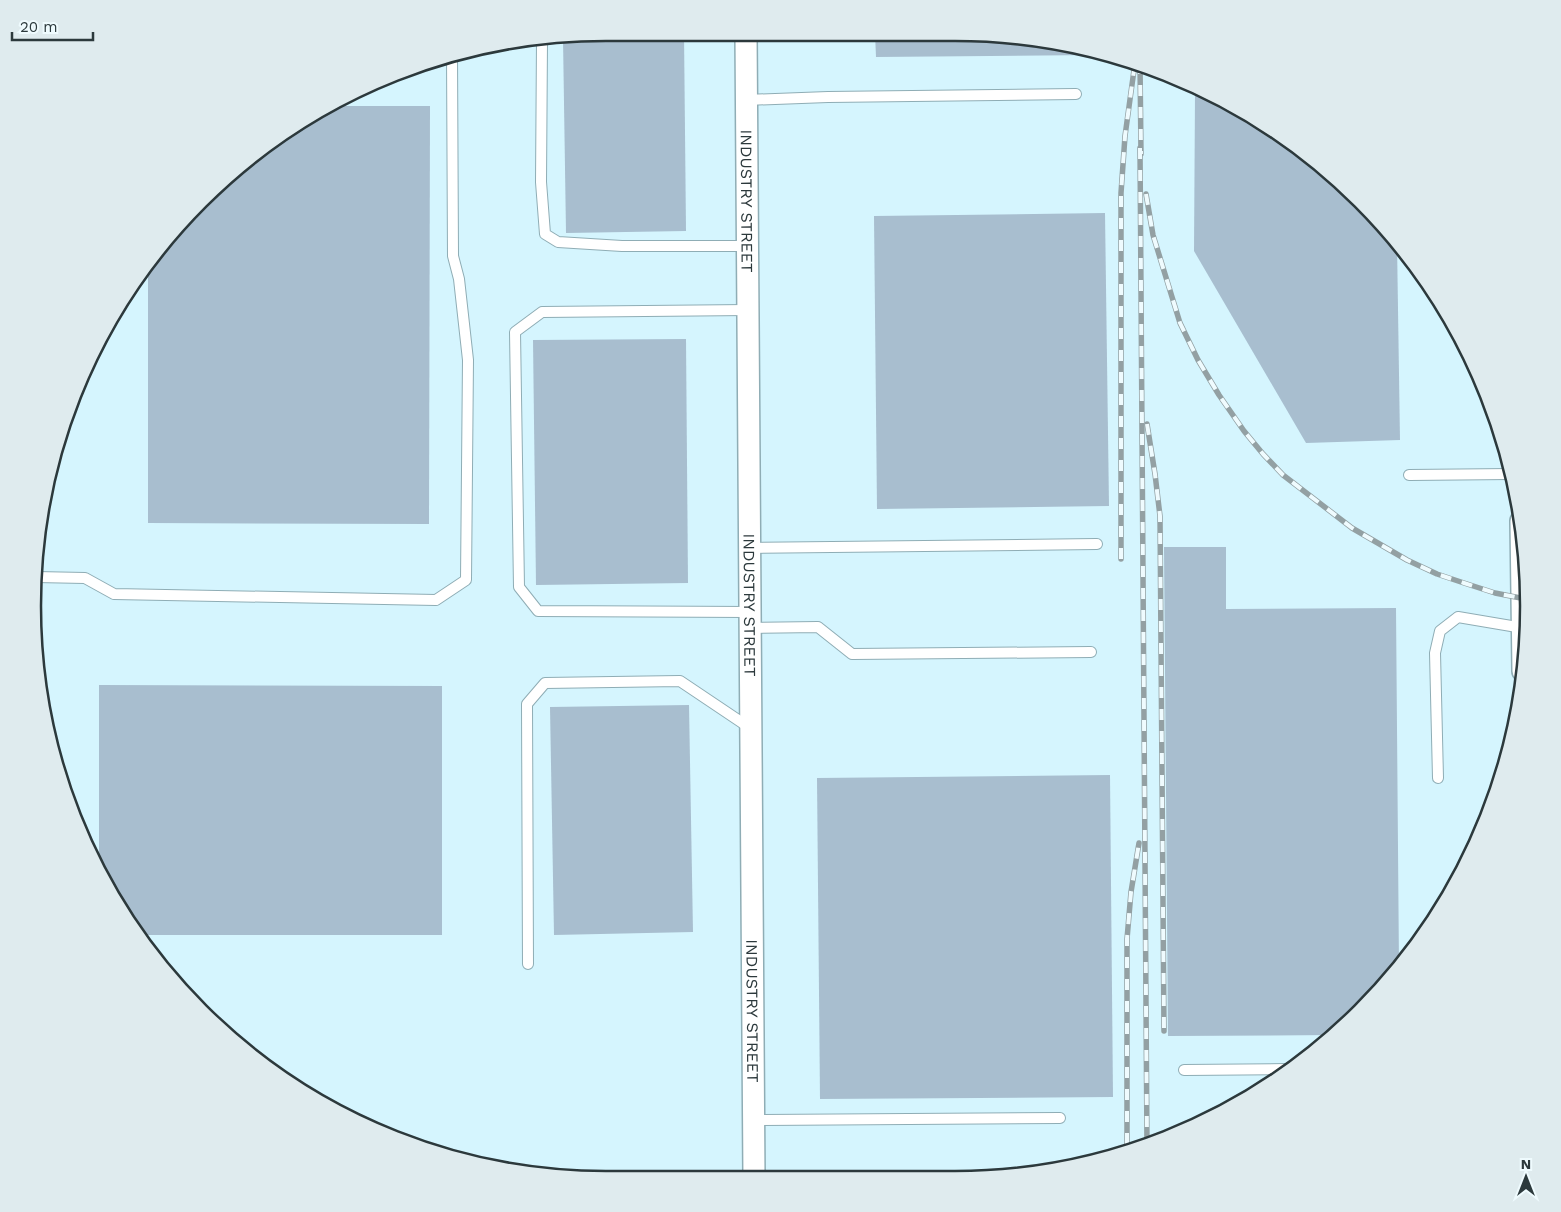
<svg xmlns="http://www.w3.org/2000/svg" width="1561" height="1212" font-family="'Work Sans',sans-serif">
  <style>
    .built { fill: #d5f5fe }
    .building { fill: #a8becf }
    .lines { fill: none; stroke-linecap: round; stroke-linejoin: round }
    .lane-casing { stroke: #8fadb5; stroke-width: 12 }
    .street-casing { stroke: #8fadb5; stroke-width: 24 }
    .lane { stroke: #fff; stroke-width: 10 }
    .street { stroke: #fff; stroke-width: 21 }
    .rail-casing { stroke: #93a0a3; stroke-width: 5.5 }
    .rail { stroke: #effbfe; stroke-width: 4; stroke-dasharray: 11; stroke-linecap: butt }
    .labels { text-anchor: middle; stroke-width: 4; stroke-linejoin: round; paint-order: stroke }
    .street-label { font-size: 16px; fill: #2c393c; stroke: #effbfe }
    .rim { fill: none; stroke: #2c393c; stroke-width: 2.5 }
  </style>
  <rect width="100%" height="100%" fill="#effbfe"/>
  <path class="built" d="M606,33l386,1 147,29 70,29 95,59 82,77 66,91 46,102 26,110 3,112 -18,111 -40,105 -59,96 -77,82 -91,66 -103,46 -146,29 -387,1 -112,-10 -107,-33 -100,-53 -87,-72 -91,-118 -57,-138 -19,-149 19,-148 57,-138 91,-119 119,-92 138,-57z"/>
  <g class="building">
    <path d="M606,32l78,1 2,198 -120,2 -3,-195z"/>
    <path d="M875,33l117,1 102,21 -218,2z"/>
    <path d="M1195,95h19l90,56 82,77 11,15 3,197 -94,3 -112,-192z"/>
    <path d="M328,106h102l-1,418 -281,-1v-254l52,-68 119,-92z"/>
    <path d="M1105,213l4,293 -232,3 -3,-293z"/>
    <path d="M686,339l2,244 -152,2 -3,-245z"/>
    <path d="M1164,547h62v62l170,-1 3,359 -64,68 -167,1z"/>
    <path d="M99,685l343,1v249h-300l-33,-42v-13h-5l-5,-12z"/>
    <path d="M689,705l4,227 -139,3 -4,-228z"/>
    <path d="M1110,775l3,322 -293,2 -3,-321z"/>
  </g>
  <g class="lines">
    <defs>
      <g id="lane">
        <path d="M542,41l-1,141 4,52 13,8 64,4h125"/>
        <path d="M746,100l82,-3 248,-3"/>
        <path d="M748,310l-206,2 -27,20 4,255 19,24 212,1"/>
        <path d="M1409,475l101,-1"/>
        <path d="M750,548l347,-4"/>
        <path d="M36,577l49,1 29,16 322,6 30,-20 2,-220 -9,-81 -6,-23 -1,-202"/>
        <path d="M750,628l68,-1 34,27 239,-2"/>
        <path d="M1438,778l-3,-125 5,-22 18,-14 65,11"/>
        <path d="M528,964l-1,-260 18,-21 135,-2 70,47"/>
        <path d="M1184,1070l104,-1"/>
        <path d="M753,1120l307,-2"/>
      </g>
      <g id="street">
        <path id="s1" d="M746,33l8,1146"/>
        <path d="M1521,521l2,150"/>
      </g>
    </defs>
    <use href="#lane" class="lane-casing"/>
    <use href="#street" class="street-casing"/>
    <use href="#lane" class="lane"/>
    <use href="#street" class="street"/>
    <defs>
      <g id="rail">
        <path d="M1140,63l1,91"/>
        <path d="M1140,148l7,998"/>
        <path d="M1146,194l7,41 27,88 18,37 21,35 25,36 19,23 20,21 69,53 55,32 30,14 27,9 31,10 31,6"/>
        <path d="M1147,424l8,50 5,42 4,515"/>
        <path d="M1121,559v-366l4,-57 9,-66"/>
        <path d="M1127,1144v-205l4,-47 8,-49"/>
      </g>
    </defs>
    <use href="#rail" class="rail-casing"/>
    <use href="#rail" class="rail"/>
  </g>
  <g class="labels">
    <g class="street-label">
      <text dy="6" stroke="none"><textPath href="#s1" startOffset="168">INDUSTRY STREET</textPath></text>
      <text dy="6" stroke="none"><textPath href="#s1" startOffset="572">INDUSTRY STREET</textPath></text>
      <text dy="6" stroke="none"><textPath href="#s1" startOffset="978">INDUSTRY STREET</textPath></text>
    </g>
  </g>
  <path d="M0 0H1561V1212H0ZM606 41H955A565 565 0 0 1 1520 606V606A565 565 0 0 1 955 1171H606A565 565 0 0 1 41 606V606A565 565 0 0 1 606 41Z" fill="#dfebee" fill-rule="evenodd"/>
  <path class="rim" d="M606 41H955A565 565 0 0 1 1520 606V606A565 565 0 0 1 955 1171H606A565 565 0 0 1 41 606V606A565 565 0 0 1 606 41Z"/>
  <g transform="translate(1526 1177)" stroke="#effbfe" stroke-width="4" paint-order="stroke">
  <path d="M0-4L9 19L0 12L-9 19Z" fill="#2c393c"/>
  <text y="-8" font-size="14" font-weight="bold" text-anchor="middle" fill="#2c393c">N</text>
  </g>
  <path d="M12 32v8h81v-8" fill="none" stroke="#2c393c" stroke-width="2.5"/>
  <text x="20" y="32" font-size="15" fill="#2c393c" stroke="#effbfe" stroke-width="4" paint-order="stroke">20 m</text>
</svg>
